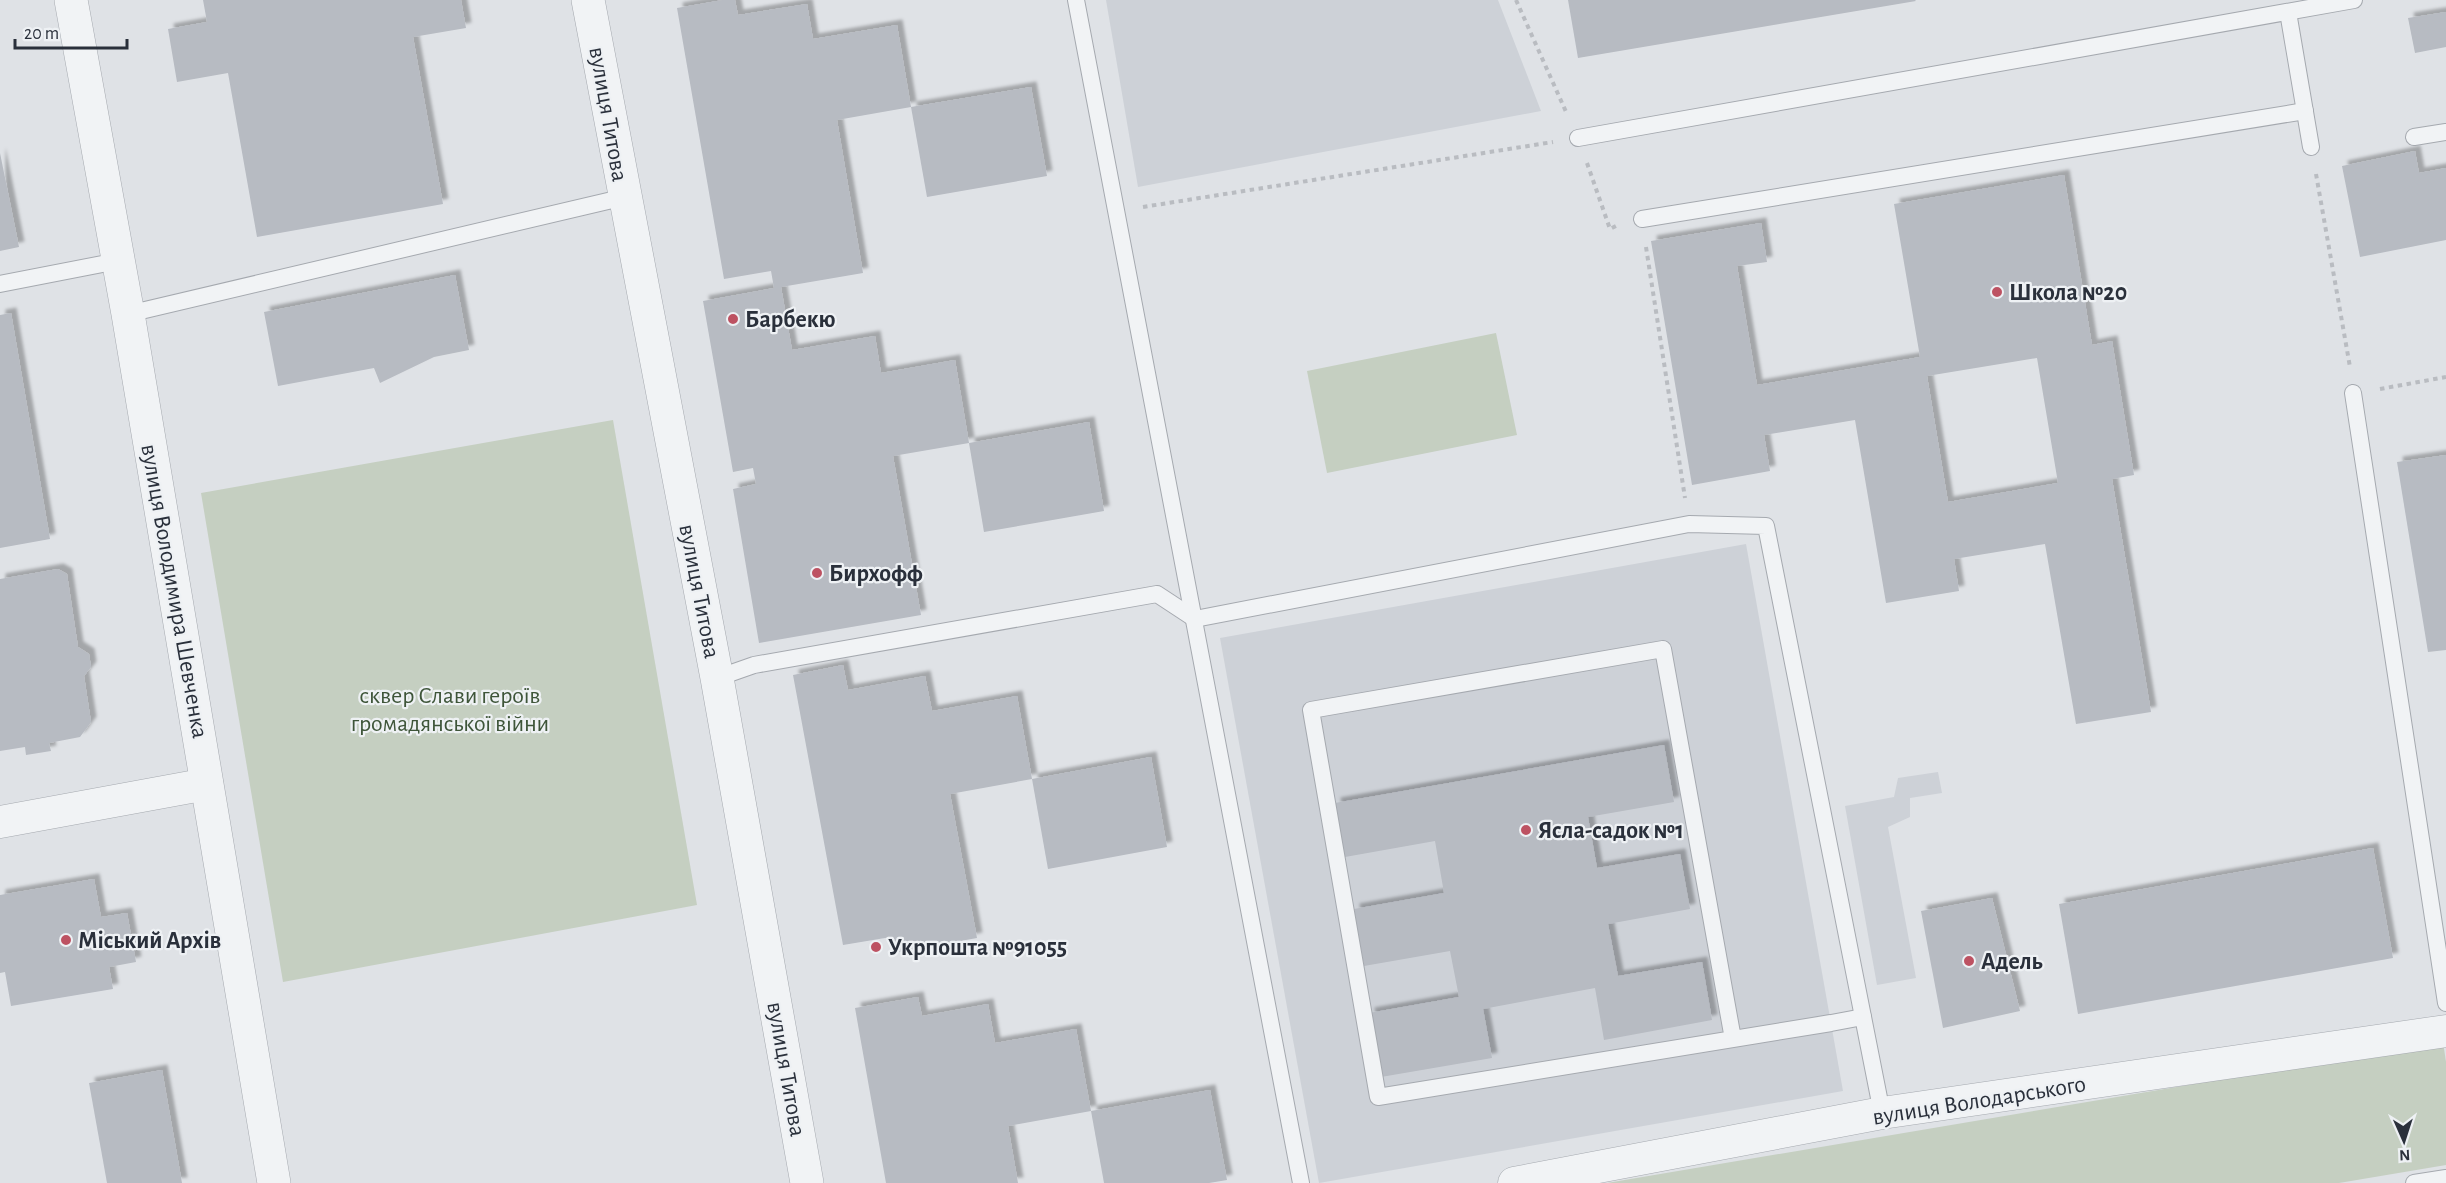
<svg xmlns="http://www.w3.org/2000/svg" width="2446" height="1183" font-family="'Alegreya Sans',sans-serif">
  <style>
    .built { fill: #cdd1d7 }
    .green { fill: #c5cfc1 }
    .building { fill: #b7bbc2; fill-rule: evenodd; filter: url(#shadow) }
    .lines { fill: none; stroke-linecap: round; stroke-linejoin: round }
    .service-casing { stroke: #a5a9af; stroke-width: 18 }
    .minor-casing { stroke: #a5a9af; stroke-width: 33 }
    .tertiary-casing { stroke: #a5a9af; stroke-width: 34 }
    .path { stroke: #b9bcc1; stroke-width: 4; stroke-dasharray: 4.5 4.5; stroke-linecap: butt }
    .service { stroke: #f1f3f5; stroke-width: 16 }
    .minor { stroke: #f1f3f5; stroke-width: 32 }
    .tertiary { stroke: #f1f3f5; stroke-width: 33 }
    .poi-dot { fill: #bd5262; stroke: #eef1f4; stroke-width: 2 }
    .labels { text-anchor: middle; stroke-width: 4.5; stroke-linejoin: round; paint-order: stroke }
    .street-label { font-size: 24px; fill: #2a303b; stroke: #eef1f4 }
    .poi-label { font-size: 24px; font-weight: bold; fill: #2a303b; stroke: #eef1f4; text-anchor: start }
    .park-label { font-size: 24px; fill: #3e5539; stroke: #eef1f4 }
  </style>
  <defs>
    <filter id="shadow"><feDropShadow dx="5.5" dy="-5.5" stdDeviation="1.5" flood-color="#0004"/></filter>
  </defs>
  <rect width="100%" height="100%" fill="#dfe2e6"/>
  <g class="built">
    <path d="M1106,0h392l43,111 -403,76z"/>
    <path d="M1746,544l97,547 -524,92 -99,-545z"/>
    <path d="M1938,772l4,21 -32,5v19l-22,10 28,151 -39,7 -32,-179 49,-9 4,-19z"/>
  </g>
  <g class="green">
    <path d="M1496,333l21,102 -190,38 -20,-102z"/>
    <path d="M613,420l84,485 -414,77 -82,-489z"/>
    <path d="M2443,1042l3,20v103l-107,18h-732z"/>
  </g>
  <g class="building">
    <path d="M203,0h258l5,28 -53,9 30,167 -186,33 -29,-164 -51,9 -9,-53 39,-7z"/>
    <path d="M723,0h12l3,15 69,-11 6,35 84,-14 14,82 -74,13 26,153 -82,14 11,63 83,-14 6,37 74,-13 14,83 -76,13 28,159 -162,28 -26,-154 23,-5 -3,-16 -20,4 -30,-171 71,-13 -3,-17 -47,8 -47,-271z"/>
    <path d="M1568,0h347l1,1 -338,57z"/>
    <path d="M2446,12v35l-31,6 -7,-35z"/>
    <path d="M1031,87l16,89 -120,21 -16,-90z"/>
    <path d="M2415,151l4,22 27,-5v72l-86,17 -18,-91z"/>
    <path d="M0,153l19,94 -19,4z"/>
    <path d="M2064,175l28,170 20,-4 22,134 -22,4 39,233 -75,12 -31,-180 -91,15 5,32 -73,12 -31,-183 -91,15 6,36 -78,14 -41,-244 110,-18 6,39 -30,4 20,119 163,-28 -26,-153zM2037,358l21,125 -110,19 -21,-126z"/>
    <path d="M455,275l14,75 -35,7 -54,26 -6,-15 -96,18 -14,-74z"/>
    <path d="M11,313l39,226 -50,9v-233z"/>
    <path d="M1089,422l15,89 -120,21 -15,-89z"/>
    <path d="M2446,455v195l-18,2 -31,-190z"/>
    <path d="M58,569l9,5 11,73 11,7 2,13 -7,9 7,46 -11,15 -31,6 2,8 -25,4 -1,-8 -25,4v-172z"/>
    <path d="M843,665l5,25 77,-14 7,35 85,-15 15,83 -82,15 27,144 -83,15 -3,-16 -48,8 -50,-270z"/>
    <path d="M1664,745l10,57 -86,15 9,51 83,-14 10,55 -82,15 10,52 84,-14 10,58 -108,20 -9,-52 -112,21 9,49 -111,19 -12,-64 90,-16 -9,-46 -86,15 -10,-57 90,-16 -9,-52 -90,16 -10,-54z"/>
    <path d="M1151,757l16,90 -119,22 -16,-90z"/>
    <path d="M2373,848l20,110 -315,56 -19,-110z"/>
    <path d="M94,879l7,38 26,-4 9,49 -27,5 4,22 -102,17 -6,-34 -5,1v-78z"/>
    <path d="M1992,898l28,113 -77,17 -22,-117z"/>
    <path d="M918,997l4,19 66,-12 7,39 81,-14 15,82 -83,15 10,57h-132l-31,-175z"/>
    <path d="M162,1070l20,113h-75l-18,-100z"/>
    <path d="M1210,1090l17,90 -18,3h-105l-13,-72z"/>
  </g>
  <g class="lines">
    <defs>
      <g id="service">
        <path d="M1076,0l225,1183"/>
        <path d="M2288,12l23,135"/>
        <path d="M2414,137l32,-5"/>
        <path d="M1578,138l776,-138"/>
        <path d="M1642,219l663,-108"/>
        <path d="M0,284l118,-23"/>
        <path d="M128,314l497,-117"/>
        <path d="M2353,393l93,610"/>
        <path d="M717,678l37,-13 403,-71 38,25 494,-95 77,2 116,587"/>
        <path d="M1733,1039l-70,-390 -352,61 67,387 453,-74 32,-6"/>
        <path d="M2414,1183l32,-5"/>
      </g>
      <g id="minor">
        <path d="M0,822l207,-38"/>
        <path d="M1514,1183l368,-70 564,-82"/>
      </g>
      <g id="tertiary">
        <path d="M71,0l57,314 146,869"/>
        <path d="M588,0l129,678 90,505"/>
      </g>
    </defs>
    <use href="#service" class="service-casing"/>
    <use href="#minor" class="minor-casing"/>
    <use href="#tertiary" class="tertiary-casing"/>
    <g class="path">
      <path d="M1516,0l51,114"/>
      <path d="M1587,163l23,66 6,-3"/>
      <path d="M2316,174l34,193"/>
      <path d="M1143,207l410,-65"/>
      <path d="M1646,247l39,251"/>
      <path d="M2380,389l66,-12"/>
    </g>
    <use href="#service" class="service"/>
    <use href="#minor" class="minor"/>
    <use href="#tertiary" class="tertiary"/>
  </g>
  <g class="poi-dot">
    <circle cx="1997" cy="292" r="6"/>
    <circle cx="733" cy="319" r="6"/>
    <circle cx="817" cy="573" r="6"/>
    <circle cx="1526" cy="830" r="6"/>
    <circle cx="66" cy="940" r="6"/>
    <circle cx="876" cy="947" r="6"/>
    <circle cx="1969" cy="961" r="6"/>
  </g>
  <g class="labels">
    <g class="street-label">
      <text transform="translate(609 114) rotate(80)" y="8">вулиця Титова</text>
      <text transform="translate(175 591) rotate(80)" y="8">вулиця Володимира Шевченка</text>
      <text transform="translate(700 591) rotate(79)" y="8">вулиця Титова</text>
      <text transform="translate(787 1069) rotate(80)" y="8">вулиця Титова</text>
      <text transform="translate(1979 1100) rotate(-9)" y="8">вулиця Володарського</text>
    </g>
    <g class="poi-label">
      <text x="2009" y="300">Школа №20</text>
      <text x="745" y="327">Барбекю</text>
      <text x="829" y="581">Бирхофф</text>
      <text x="1538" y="838">Ясла-садок №1</text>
      <text x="78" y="948">Міський Архів</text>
      <text x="888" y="955">Укрпошта №91055</text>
      <text x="1981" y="969">Адель</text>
    </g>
    <g class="park-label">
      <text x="450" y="703">сквер Слави героїв<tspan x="450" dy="28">громадянської війни</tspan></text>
    </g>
  </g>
  <g transform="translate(2404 1141) rotate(177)" stroke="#eef1f4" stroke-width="4.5" paint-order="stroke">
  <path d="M0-4.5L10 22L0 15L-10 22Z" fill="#2a303b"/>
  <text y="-9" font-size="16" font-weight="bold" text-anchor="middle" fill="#2a303b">N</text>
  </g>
  <path d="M15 39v9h112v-9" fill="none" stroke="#2a303b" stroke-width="3"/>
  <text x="24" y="39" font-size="18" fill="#2a303b" stroke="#eef1f4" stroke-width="4.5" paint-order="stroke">20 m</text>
</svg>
